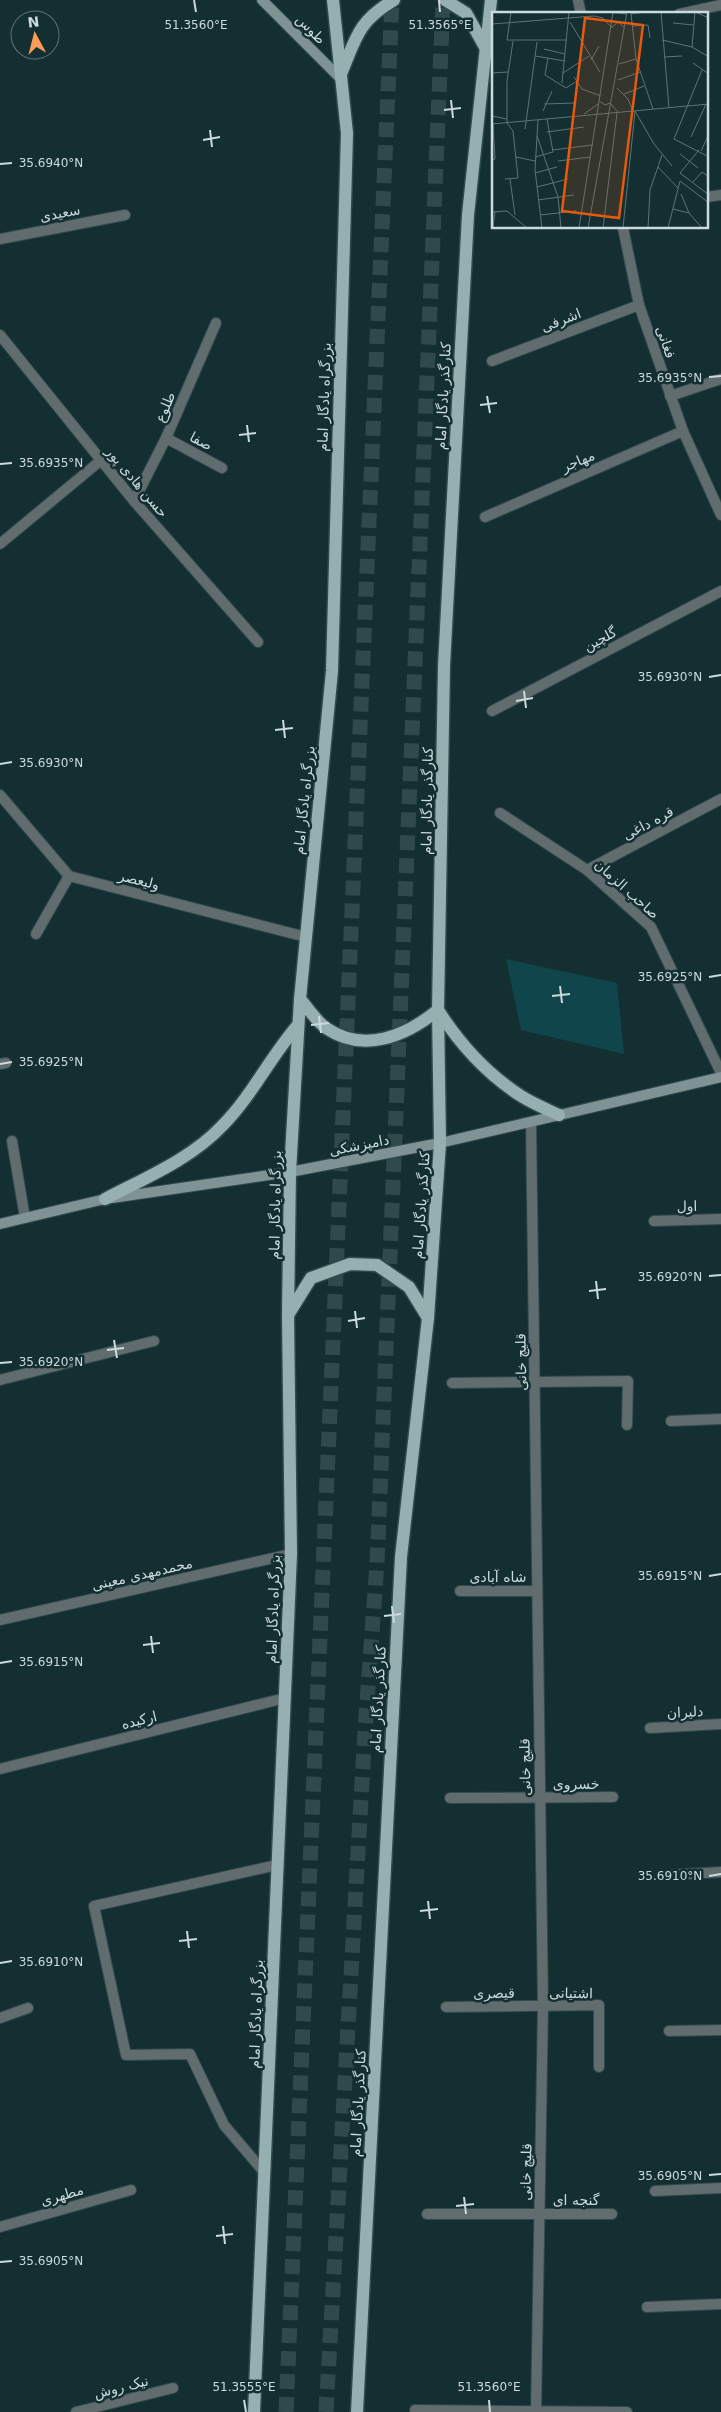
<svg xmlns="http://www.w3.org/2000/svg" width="721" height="2412" font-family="'DejaVu Sans',Vazirmatn,sans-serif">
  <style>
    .green { fill: #10464b }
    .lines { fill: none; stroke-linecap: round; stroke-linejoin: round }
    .highway-tunnel { stroke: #2f494c; stroke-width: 15; stroke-dasharray: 15 8; stroke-linecap: butt }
    .lane-casing { stroke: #314a4d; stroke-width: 12 }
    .street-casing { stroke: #314a4d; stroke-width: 12 }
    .secondary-casing { stroke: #314a4d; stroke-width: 12 }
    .primary-casing { stroke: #314a4d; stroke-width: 15 }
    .lane { stroke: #606c6e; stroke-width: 10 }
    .street { stroke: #606c6e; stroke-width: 10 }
    .secondary { stroke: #7f9294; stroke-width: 10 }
    .primary { stroke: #96afb1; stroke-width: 12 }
    .ticks { fill: none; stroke: #cbdadc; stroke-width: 2 }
    .labels { text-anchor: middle; stroke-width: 5; stroke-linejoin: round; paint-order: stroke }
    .street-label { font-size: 14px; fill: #cbdadc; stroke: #142f32 }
    .inset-road { fill: none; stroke: #5d7376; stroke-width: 1 }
    .view { fill: #e8590c; fill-opacity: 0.15; stroke: #e8590c; stroke-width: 2.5 }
    .inset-edge { fill: none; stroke: #cbdadc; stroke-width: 2.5 }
    .ticks-label { font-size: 12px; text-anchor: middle; fill: #cbdadc; stroke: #142f32; stroke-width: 5; stroke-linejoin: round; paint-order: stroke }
  </style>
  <rect width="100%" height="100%" fill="#142f32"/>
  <path class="green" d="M506,959l111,24 7,71 -103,-24z"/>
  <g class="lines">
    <g class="highway-tunnel">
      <path d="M286,2412l106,-2412"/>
      <path d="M326,2412l39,-682 12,-167 66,-1563"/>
    </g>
    <defs>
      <g id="lane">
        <path d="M707,197l14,-2"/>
        <path d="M0,239l125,-24"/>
        <path d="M670,396l51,-17"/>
        <path d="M654,1221l67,-2"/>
        <path d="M452,1383l176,-2 -1,44"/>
        <path d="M671,1421l50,-2"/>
        <path d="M460,1591h76"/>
        <path d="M650,1728l71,-4"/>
        <path d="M450,1798l163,-1"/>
        <path d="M669,1875l52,-3"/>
        <path d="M446,2007l153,-2v62"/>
        <path d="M669,2031l52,-1"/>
        <path d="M264,2172l-40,-47 -34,-71 -64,1 -32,-149 183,-41"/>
        <path d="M655,2191l66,-3"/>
        <path d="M427,2214h185"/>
        <path d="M647,2307l74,-3"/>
        <path d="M415,2410l212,2"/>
      </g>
      <g id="street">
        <path d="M578,0l3,14"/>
        <path d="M679,14l42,-9"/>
        <path d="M623,228l16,77 44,126 38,84"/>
        <path d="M0,335l134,166 124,141"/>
        <path d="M492,361l147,-56"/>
        <path d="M166,438l56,30"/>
        <path d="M134,501l32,-63 50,-115"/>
        <path d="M485,517l198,-86"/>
        <path d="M0,544l100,-83"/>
        <path d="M492,711l229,-120"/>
        <path d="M0,795l69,81 237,61"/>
        <path d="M500,813l87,57 64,57 70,146"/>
        <path d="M587,870l134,-71"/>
        <path d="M36,934l33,-58"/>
        <path d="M0,1064l6,-1"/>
        <path d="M531,1122l12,884 -7,406"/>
        <path d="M12,1141l13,77"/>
        <path d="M0,1380l154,-39"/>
        <path d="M0,1620l291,-66"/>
        <path d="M0,1769l285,-71"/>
        <path d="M0,2018l28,-10"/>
        <path d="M0,2227l131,-37"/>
        <path d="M76,2412l97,-24"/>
      </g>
      <g id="secondary">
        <path d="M262,0l78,78"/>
        <path d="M0,1224l105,-25 185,-27 150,-29 281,-66"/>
      </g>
      <g id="primary">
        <path d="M445,0l21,13 19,34"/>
        <path d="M341,74c15,-36 17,-53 53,-74"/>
        <path d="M300,999c8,9 16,22 26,29 38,26 80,8 112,-18 21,33 49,64 83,86 11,7 25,13 38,19"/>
        <path d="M105,1199c40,-21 86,-40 117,-73 30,-30 48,-69 76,-101"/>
        <path d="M288,1315l23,-37 39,-14 27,1 32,22 19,31"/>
        <path d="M254,2412l37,-858 -3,-239 2,-143 10,-173 32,-328 15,-538 -14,-133"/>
        <path d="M357,2412l44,-855 27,-239 12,-175 -2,-133 6,-344 24,-451 23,-215"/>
      </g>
    </defs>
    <use href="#lane" class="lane-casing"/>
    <use href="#street" class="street-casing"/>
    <use href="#secondary" class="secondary-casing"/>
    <use href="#primary" class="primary-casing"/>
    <use href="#lane" class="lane"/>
    <use href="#street" class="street"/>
    <use href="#secondary" class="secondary"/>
    <use href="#primary" class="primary"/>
  </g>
  <path class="ticks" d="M194,0l2,12M439,0l1,12M451,100l2,18M444,110l17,-2M210,130l2,17M203,140l17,-3M0,164l12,-1M709,377l12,-1M487,396l3,17M480,405l17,-2M247,425l2,17M239,435l17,-2M0,464l12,-1M709,677l12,-2M524,691l2,17M516,701l17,-3M283,720l2,18M275,730l18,-2M0,764l12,-2M709,977l12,-2M560,986l2,17M552,996l18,-2M319,1016l2,17M311,1025l18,-2M0,1064l12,-2M709,1276l12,-1M596,1281l2,18M589,1291l17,-2M355,1311l2,17M348,1321l17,-3M114,1340l3,18M107,1350l17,-2M0,1363l12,-1M709,1576l12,-2M392,1606l2,17M384,1616l17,-2M151,1636l2,17M143,1645l17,-2M0,1663l12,-2M709,1876l12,-2M428,1901l2,18M420,1911l18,-2M187,1931l2,17M179,1941l18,-2M0,1963l12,-2M709,2175l12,-1M464,2197l2,17M456,2206l18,-2M223,2226l2,18M216,2236l17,-2M0,2262l12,-1M244,2400l2,12M489,2400l1,12"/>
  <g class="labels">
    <g class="street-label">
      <text transform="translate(311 29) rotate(45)" y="5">طوس</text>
      <text transform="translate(60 213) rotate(-11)" y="5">سعیدی</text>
      <text transform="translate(561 320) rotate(-21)" y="5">اشرفی</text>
      <text transform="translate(666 342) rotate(71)" y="5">فغانی</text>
      <text transform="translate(443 396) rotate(-87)" y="5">کنارگذر یادگار امام</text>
      <text transform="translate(324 397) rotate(-88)" y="5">بزرگراه یادگار امام</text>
      <text transform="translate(165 407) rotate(-67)" y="5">طلوع</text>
      <text transform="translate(201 441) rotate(28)" y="5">صفا</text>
      <text transform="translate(578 461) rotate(-23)" y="5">مهاجر</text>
      <text transform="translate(137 482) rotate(50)" y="5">حسن هادی پور</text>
      <text transform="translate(600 639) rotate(-28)" y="5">گلچین</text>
      <text transform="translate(304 800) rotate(-84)" y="5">بزرگراه یادگار امام</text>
      <text transform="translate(427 801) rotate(-89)" y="5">کنارگذر یادگار امام</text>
      <text transform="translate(648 823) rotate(-28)" y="5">قره داغی</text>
      <text transform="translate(139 880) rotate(14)" y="5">ولیعصر</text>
      <text transform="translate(627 889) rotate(42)" y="5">صاحب الزمان</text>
      <text transform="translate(359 1145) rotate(-11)" y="5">دامپزشکی</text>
      <text transform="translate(275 1205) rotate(-89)" y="5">بزرگراه یادگار امام</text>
      <text transform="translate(421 1205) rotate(-86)" y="5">کنارگذر یادگار امام</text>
      <text transform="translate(687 1206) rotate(-1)" y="5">اول</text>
      <text transform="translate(521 1362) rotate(-91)" y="5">قلیچ خانی</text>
      <text transform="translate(142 1574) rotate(-13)" y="5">محمدمهدی معینی</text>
      <text x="498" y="1582">شاه آبادی</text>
      <text transform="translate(273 1609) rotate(-88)" y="5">بزرگراه یادگار امام</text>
      <text transform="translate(378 1699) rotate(-87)" y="5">کنارگذر یادگار امام</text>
      <text transform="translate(685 1712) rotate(-3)" y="5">دلیران</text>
      <text transform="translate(139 1720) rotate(-14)" y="5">ارکیده</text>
      <text transform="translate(525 1767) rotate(-91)" y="5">قلیچ خانی</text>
      <text x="576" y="1789">خسروی</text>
      <text transform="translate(494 1993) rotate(-1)" y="5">قیصری</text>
      <text transform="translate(571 1993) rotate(1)" y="5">اشتیانی</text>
      <text transform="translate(256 2014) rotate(-88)" y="5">بزرگراه یادگار امام</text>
      <text transform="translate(358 2103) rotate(-87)" y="5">کنارگذر یادگار امام</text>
      <text transform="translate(526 2172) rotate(-89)" y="5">قلیچ خانی</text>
      <text transform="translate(62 2195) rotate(-16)" y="5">مطهری</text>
      <text x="576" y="2205">گنجه ای</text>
      <text transform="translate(121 2387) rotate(-14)" y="5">نیک روش</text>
    </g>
  </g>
  <g transform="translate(492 12)">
    <rect width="216" height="216" fill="#142f32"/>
    <path class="inset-road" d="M19,0l-4,28h60M115,0l20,2M169,0l8,96M203,0l14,6M138,2l16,-2M139,2l5,45 17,50M78,10l30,50M181,11l20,2M0,12l102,-8 9,2 9,10M140,14l16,-1 2,13M120,15l6,-5 6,5M170,28l30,7 17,10M200,35l3,-35M52,37l21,5M43,44l30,5M172,45l18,-1M56,46l-3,17 21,13 11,-7M99,48l8,-14M201,51l16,11M127,52l17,-5M210,58l-28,69 35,18M0,61l16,-1M71,61l26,-17M82,65l8,12 19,7M126,68l22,-8M70,71l7,-71M125,76l11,11 5,12M132,82l20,-8M107,89l6,4 5,-2 9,10M52,92l31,-1M51,99l9,-20M143,99l19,33 18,22M92,102l14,-10M0,104l15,3M46,108l-3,50 7,58M0,112l217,-20M33,117l12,-87M55,120l37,-5M45,124l21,61 3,31M199,125l15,-33M60,138l41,-5M207,138l-19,23 29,22M209,139l7,-15M188,142l18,14M24,145l19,4M43,145l18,-5 -6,-33M0,148l3,-1 -2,-35M66,149l33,-4M166,155l20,21M43,161l22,-6M13,167l13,-1 -5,-47 -6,-8v-42l6,-40M18,167l5,36M201,170l9,-10 7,5M45,175l31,-8M189,182l8,19 13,15M46,188l36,-5M181,197l16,4M0,200l15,-1 20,17M48,203l36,-4M1,215l2,-15M87,216l34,-216M96,216l39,-216M111,216l14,-115M131,216l12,-117M156,216l2,-38 12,-35M176,216l12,-47 29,22"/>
    <path class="view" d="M93,6l58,7 -24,193 -57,-7z"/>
    <rect width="216" height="216" class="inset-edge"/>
  </g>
  <g class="ticks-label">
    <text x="196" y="29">51.3560°E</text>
    <text x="440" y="29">51.3565°E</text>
    <text x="51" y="167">35.6940°N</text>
    <text x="670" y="382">35.6935°N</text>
    <text x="51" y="467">35.6935°N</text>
    <text x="670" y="681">35.6930°N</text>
    <text x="51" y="767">35.6930°N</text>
    <text x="670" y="981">35.6925°N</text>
    <text x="51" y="1066">35.6925°N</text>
    <text x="670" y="1281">35.6920°N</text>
    <text x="51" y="1366">35.6920°N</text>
    <text x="670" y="1580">35.6915°N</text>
    <text x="51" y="1666">35.6915°N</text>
    <text x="670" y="1880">35.6910°N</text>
    <text x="51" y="1966">35.6910°N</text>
    <text x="670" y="2180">35.6905°N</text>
    <text x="51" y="2265">35.6905°N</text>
    <text x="244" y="2391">51.3555°E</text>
    <text x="489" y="2391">51.3560°E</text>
  </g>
  <g transform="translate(35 35) rotate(353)"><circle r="24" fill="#142f32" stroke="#5d7376"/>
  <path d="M0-4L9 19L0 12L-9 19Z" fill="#fd9c56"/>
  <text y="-8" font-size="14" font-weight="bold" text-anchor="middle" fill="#cbdadc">N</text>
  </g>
</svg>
